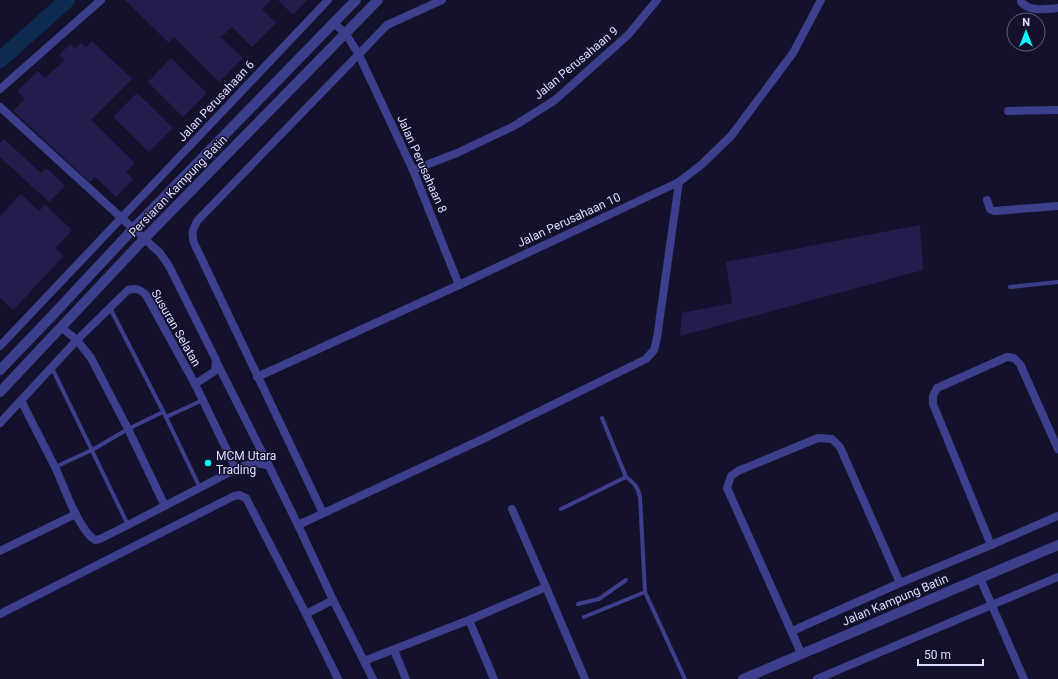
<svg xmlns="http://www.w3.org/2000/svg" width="1058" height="679" font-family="Roboto,sans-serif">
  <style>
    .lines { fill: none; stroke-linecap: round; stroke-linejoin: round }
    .river { stroke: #0d2b51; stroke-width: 16 }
    .building { fill: #231d4e }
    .service { stroke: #3c3f8c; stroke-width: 4 }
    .minor { stroke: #3c3f8c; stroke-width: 8 }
    .tertiary { stroke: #3c3f8c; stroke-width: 10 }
    .poi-dot { fill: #09faff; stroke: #14112d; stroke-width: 1.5 }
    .labels { text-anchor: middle; stroke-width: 3; stroke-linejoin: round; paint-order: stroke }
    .street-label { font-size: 12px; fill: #deddff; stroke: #14112d }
    .poi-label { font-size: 12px; fill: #deddff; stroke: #14112d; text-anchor: start }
  </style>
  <rect width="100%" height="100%" fill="#14112d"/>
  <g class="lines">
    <path class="river" d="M0,60l67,-60"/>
  </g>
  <g class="building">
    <path d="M125,0h146l-9,9 14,14 -24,24 -20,-20 -11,10 22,21 -24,24 -45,-45 -5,6z"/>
    <path d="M278,0h29l-14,15z"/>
    <path d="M92,41l40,38 -41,41 44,43 -9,9 7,7 -17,18 -21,-20 -5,5 -77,-71 12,-12 -8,-8 21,-20 7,7 20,-18 -6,-5 11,-11 5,5 6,-6 5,5z"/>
    <path d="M171,58l36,35 -24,24 -35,-35z"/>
    <path d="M137,93l36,35 -24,24 -36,-35z"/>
    <path d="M4,139l37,34 5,-5 19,18 -16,16 -49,-45v-14z"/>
    <path d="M21,194l18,17 6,-6 27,25 -17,18 9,8 -51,54 -13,-12v-82z"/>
    <path d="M920,225l3,45 -243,66 2,-23 50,-10 -6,-41z"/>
  </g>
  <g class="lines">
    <g class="service">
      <path d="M1010,287l48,-5"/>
      <path d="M110,308l56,109 34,71"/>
      <path d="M52,368l76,157"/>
      <path d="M166,417l37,-17"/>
      <path d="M602,418l24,59"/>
      <path d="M55,467l37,-17 36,-21 35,-17"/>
      <path d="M561,509l65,-32c8,6 12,10 14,20l5,95 40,87"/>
      <path d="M578,604l21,-5 27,-19"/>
      <path d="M584,617l61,-25"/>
    </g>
    <g class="minor">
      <path d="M1021,0v2c9,10 24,7 37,6"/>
      <path d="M334,23l12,11 13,21 54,115 46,115"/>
      <path d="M0,89l101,-89"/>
      <path d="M0,107l160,146 9,13 47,94 -1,11 -20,13"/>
      <path d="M1008,111l50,-1"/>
      <path d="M413,170l44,-17 57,-27 41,-26 73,-65 29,-35"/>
      <path d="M987,200l3,9 4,2 64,-5"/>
      <path d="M62,328l15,12 14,18 37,71 37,77"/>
      <path d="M0,346l328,-346"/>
      <path d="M216,361l53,105"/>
      <path d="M257,377l202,-92 220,-103 22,-17 30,-29 62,-83 28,-53"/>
      <path d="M21,400c11,23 23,45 34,67 9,19 23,62 40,73l5,-1 28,-14 108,-56c12,-5 20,-8 33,-3l29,59 35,75 40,79"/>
      <path d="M0,423l77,-83 51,-50c8,-2 12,-1 18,5l49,89 41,85"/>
      <path d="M512,509l34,78"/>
      <path d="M323,513l-129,-270c-3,-10 -1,-15 4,-23l189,-195 55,-25"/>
      <path d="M298,525l187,-87 161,-79 8,-9 3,-12 22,-156"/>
      <path d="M991,545l-58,-141v-8l4,-8 70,-31 7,1 6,6 38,85"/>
      <path d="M0,551l76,-37"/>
      <path d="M980,578l44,101"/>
      <path d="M0,614l234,-118 5,-1 7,3 60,116 32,65"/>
      <path d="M306,614l27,-14"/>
      <path d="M469,620l25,59"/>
      <path d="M792,631l108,-48 91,-38 67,-29"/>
      <path d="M394,650l12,29"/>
      <path d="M801,653l-74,-165 4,-12 7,-5 80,-33 14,1 8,8 60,136"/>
      <path d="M364,661l105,-41 77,-33 39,92"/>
      <path d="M817,679l241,-102"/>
    </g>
    <g class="tertiary">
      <path d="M0,370l49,-51 84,-90 223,-229"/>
      <path d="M0,392l144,-153 234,-239"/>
      <path d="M743,679l315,-134"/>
    </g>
  </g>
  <circle class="poi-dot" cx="208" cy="463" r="4"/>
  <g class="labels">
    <g class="street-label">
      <text transform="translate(576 63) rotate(-40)" y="4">Jalan Perusahaan 9</text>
      <text transform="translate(216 101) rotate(-47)" y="4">Jalan Perusahaan 6</text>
      <text transform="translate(422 164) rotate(66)" y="4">Jalan Perusahaan 8</text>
      <text transform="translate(178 186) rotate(-46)" y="4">Persiaran Kampung Batin</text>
      <text transform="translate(569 220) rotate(-25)" y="4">Jalan Perusahaan 10</text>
      <text transform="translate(176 328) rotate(60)" y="4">Susuran Selatan</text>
      <text transform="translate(895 600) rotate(-23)" y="4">Jalan Kampung Batin</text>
    </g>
    <g class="poi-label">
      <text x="216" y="460">MCM Utara<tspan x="216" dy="14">Trading</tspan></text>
    </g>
  </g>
  <g transform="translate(1026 32)"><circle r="19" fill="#14112d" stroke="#656381"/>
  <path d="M0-3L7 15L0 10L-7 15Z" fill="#09faff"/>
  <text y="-6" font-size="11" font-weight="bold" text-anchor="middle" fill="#deddff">N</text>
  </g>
  <path d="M918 659v6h65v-6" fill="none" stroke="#deddff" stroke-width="2"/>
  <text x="924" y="659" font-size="12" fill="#deddff" stroke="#14112d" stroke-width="3" paint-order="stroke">50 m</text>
</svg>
